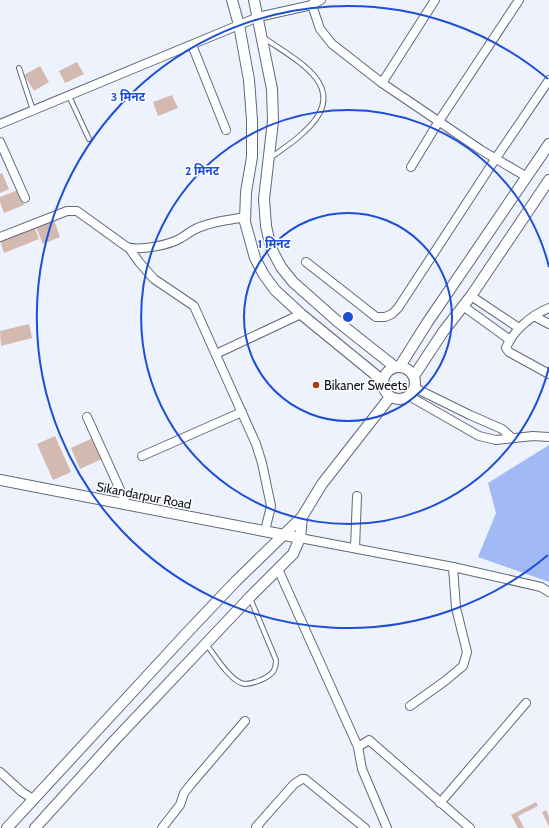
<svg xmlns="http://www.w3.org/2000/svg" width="549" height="828" font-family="Cabin,'Noto Sans Devanagari',sans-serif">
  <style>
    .water { fill: #a1baf6 }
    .building { fill: #d3b9b0 }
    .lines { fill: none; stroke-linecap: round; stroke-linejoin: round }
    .service-casing { stroke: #60697c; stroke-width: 6 }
    .minor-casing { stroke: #60697c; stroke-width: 10 }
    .tertiary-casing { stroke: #60697c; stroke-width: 12 }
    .service { stroke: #fff; stroke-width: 4 }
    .minor { stroke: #fff; stroke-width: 8 }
    .tertiary { stroke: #fff; stroke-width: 10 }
    .ring { fill: none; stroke: #1d4ed8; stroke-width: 2 }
    .poi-dot { fill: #a43e16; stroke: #fff; stroke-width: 1.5 }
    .labels { text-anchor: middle; stroke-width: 3; stroke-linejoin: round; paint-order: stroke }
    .poi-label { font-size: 13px; fill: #11151c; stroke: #fff; text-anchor: start }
    .street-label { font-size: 13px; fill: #11151c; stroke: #fff }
    .centre { fill: #1d4ed8; stroke: #fff; stroke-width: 2 }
    .ring-label { font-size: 12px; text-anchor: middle; font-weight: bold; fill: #1d4ed8; stroke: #fff; stroke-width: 3; stroke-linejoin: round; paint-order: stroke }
  </style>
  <rect width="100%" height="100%" fill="#eef2fc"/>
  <path class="water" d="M549,445v137l-71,-25 18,-44 -8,-30z"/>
  <g class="building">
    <path d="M77,62l7,12 -19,9 -6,-12z"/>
    <path d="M40,66l9,16 -15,9 -10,-16z"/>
    <path d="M172,95l6,13 -20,8 -5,-14z"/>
    <path d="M2,173l7,16 -9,4v-19z"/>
    <path d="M18,190l6,15 -20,8 -4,-11v-5z"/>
    <path d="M54,220l6,17 -17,7 -7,-17z"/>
    <path d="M34,226l5,13 -35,14 -4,-13z"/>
    <path d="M29,324l3,14 -31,8 -1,-15z"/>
    <path d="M55,436l16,36 -18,8 -16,-36z"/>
    <path d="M95,437l9,21 -24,11 -9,-21z"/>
    <path d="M536,802l2,4 -20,10 6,12h-6l-7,-13z"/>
    <path d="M546,810l3,6v11l-7,-15z"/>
  </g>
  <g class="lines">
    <defs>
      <g id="service">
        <path d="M264,38c35,24 89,50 40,94 -10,10 -23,18 -34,26"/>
        <path d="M19,68l14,42"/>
        <path d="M69,96l20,43"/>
        <path d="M206,644c8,10 25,39 39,40 7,0 13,-3 18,-5 10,-5 13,-9 13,-19l-26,-62"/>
      </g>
      <g id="minor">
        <path d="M314,1l-2,4 8,24 12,15 50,39 99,67 46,27"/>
        <path d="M192,45l34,85"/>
        <path d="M382,83l53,-83"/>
        <path d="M0,124l239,-99 19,-8 54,-12 9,-5"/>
        <path d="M0,142l25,56"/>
        <path d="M411,167l28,-46 80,-121"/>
        <path d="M0,237l67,-26h10l50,36c12,4 43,-2 54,-9 7,-4 13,-10 22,-12 13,-5 28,-6 42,-9"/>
        <path d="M129,248l10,14 15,17 40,27 62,138 6,19 9,43 -6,25"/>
        <path d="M306,262l70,55h9l7,-3 6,-6 98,-150 53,-78"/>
        <path d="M471,296l48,32"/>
        <path d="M463,306l47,34"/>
        <path d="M549,308c-17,7 -36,22 -43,40l3,4 40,22"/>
        <path d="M534,316l15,8"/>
        <path d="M216,354l85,-40"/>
        <path d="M415,388l55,27 32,14 10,9"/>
        <path d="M409,396l70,40 17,4 37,-4 16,1"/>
        <path d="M87,417l40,88"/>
        <path d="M142,456l100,-44"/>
        <path d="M300,538l153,29 88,20 8,5"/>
        <path d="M355,548l2,-52"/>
        <path d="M278,569l80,178 4,22 25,59"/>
        <path d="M410,706l35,-25 18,-15 4,-14 -11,-44 -3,-41"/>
        <path d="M358,747l11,-7 101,88"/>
        <path d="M0,772l22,20 11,7"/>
        <path d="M440,803l86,-100"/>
        <path d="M162,828l18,-23 4,-12 8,-10 53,-62"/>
        <path d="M258,828l-2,-1 38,-43 8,-5h3l60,49"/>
      </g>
      <g id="tertiary">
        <path d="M232,0l7,25 10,55 3,40v37l-6,35 -1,30 10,36 9,17 11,15 26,24 82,67"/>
        <path d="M254,0l18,89 1,32 -9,78 2,27 5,22 10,19 12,15 44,39 58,46"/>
        <path d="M400,366l27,-43 122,-179"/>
        <circle cx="399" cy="383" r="16"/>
        <path d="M414,376l29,-44 28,-36 78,-116"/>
        <path d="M0,480l300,58"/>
        <path d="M7,828l177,-192 52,-55 66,-64 20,-33 68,-87"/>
        <path d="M35,828l78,-86 137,-145 43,-43 7,-16 2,-21"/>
      </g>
    </defs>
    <use href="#service" class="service-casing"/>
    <use href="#minor" class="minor-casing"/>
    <use href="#tertiary" class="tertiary-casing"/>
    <use href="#service" class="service"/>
    <use href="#minor" class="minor"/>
    <use href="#tertiary" class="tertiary"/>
  </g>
  <g class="ring">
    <circle cx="348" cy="317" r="104"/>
    <path d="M549 367A207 207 0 1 1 549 267"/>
    <path d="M548 555A311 311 0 1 1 548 79"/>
  </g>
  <circle class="poi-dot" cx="316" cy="385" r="4"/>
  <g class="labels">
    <g class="poi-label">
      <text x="324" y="390">Bikaner Sweets</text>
    </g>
    <g class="street-label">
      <text transform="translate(144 495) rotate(11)" y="5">Sikandarpur Road</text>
    </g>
  </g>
  <circle cx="348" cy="317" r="6" class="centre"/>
  <g class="ring-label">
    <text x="128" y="101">3 मिनट</text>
    <text x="202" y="175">2 मिनट</text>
    <text x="274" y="248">1 मिनट</text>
  </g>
</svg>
